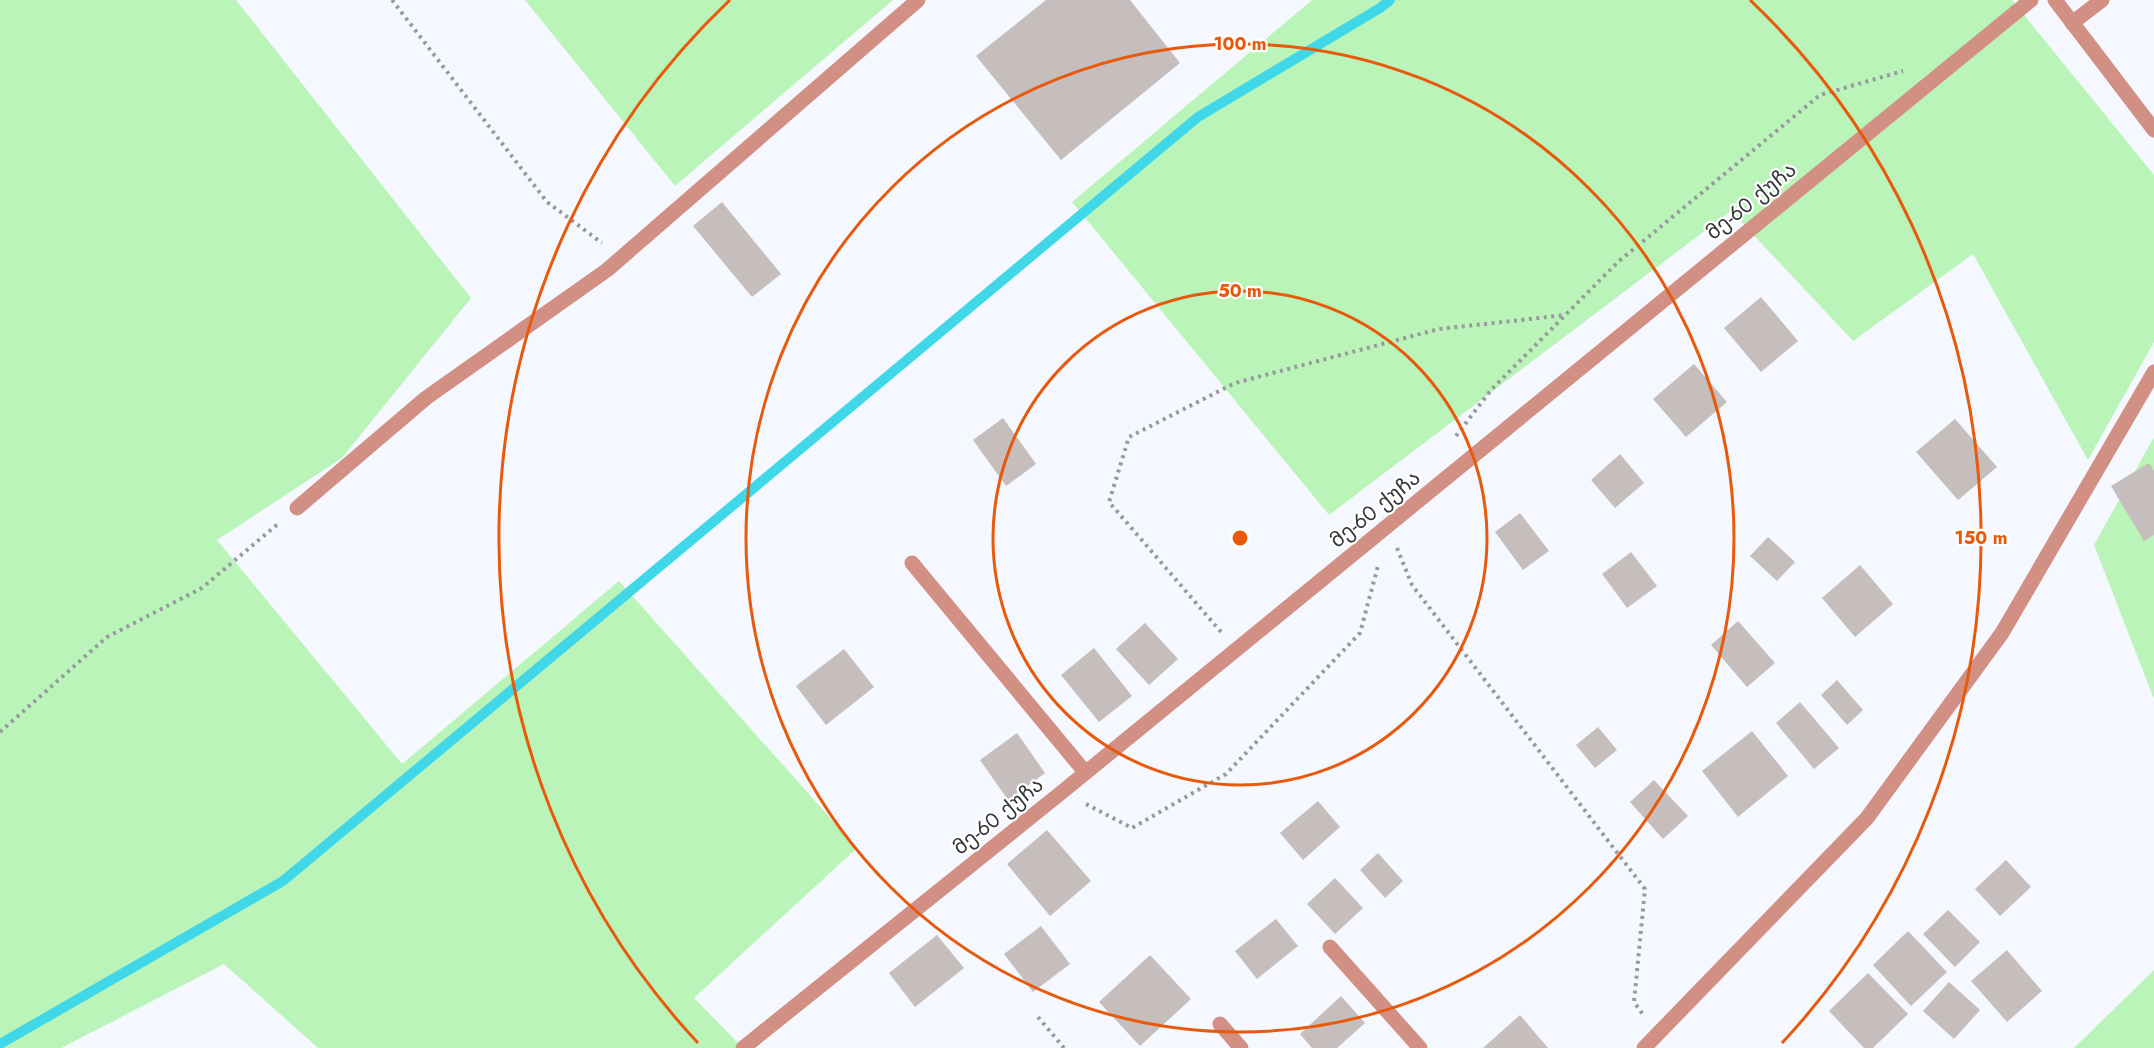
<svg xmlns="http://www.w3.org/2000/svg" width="2154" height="1048" font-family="Jost,'Noto Sans Georgian',sans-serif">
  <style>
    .green { fill: #bbf4b8 }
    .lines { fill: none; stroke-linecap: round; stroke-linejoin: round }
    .stream { stroke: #40d8e9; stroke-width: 10 }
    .building { fill: #c6bebc }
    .path { stroke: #97999e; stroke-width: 4; stroke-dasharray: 3 4.5; stroke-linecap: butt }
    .minor { stroke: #d29085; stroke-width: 15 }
    .ring { fill: none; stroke: #e8590c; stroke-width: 3 }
    .labels { text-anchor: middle; stroke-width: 4.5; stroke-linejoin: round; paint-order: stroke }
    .street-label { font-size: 21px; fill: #353639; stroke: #fff }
    .centre { fill: #e8590c; stroke: #fff; stroke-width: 3 }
    .ring-label { font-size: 18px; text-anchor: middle; font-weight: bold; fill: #e8590c; stroke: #fff; stroke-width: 4.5; stroke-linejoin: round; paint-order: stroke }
  </style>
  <rect width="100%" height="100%" fill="#f5f8ff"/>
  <g class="green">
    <path d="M0,0h236l235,298 -129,160 -125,82 185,224 217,-183 238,267 -163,150 49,50h-425l-94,-84 -163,84h-61z"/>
    <path d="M525,0h368l-218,186z"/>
    <path d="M1312,0h700l142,175v167l-66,118 -115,-206 -120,87 -122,-130 -402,304 -257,-313z"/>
    <path d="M2154,437v262l-60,-154z"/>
    <path d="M2154,970v78h-80z"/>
  </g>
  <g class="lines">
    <path class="stream" d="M0,1044l283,-163 915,-764 182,-109 10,-8"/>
  </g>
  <g class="building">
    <path d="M1046,0h84l50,63 -119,97 -85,-104z"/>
    <path d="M722,202l59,72 -29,23 -59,-71z"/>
    <path d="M1761,297l37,44 -37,31 -37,-44z"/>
    <path d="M1694,364l33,38 -41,35 -33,-38z"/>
    <path d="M1003,418l33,46 -30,22 -33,-46z"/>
    <path d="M1955,419l42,48 -39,33 -42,-48z"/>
    <path d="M1620,454l24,29 -29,25 -24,-28z"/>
    <path d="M2149,463l5,8v64l-10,6 -33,-55z"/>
    <path d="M1520,513l29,38 -26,19 -28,-38z"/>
    <path d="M1768,537l27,25 -18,19 -27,-25z"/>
    <path d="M1631,552l26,34 -30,22 -25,-34z"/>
    <path d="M1860,565l33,39 -38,33 -33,-39z"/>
    <path d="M1738,621l37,42 -28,24 -36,-42z"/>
    <path d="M1145,623l33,36 -29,26 -33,-36z"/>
    <path d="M1094,648l38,48 -33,26 -38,-47z"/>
    <path d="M844,649l30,38 -48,38 -30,-39z"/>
    <path d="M1837,680l26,30 -16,15 -26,-30z"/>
    <path d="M1800,702l39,46 -25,21 -38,-46z"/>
    <path d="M1598,727l19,23 -22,18 -19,-23z"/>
    <path d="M1752,731l36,45 -50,41 -36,-46z"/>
    <path d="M1017,733l28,40 -37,27 -28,-40z"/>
    <path d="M1654,780l34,36 -25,23 -33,-37z"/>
    <path d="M1318,801l22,26 -37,33 -23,-27z"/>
    <path d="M1047,830l44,51 -41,35 -43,-52z"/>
    <path d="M1378,853l25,28 -18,17 -25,-28z"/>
    <path d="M2006,860l25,27 -31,29 -25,-27z"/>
    <path d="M1335,878l28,30 -28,26 -28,-30z"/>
    <path d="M1948,910l32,32 -25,25 -32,-33z"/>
    <path d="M1276,919l22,27 -41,33 -22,-28z"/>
    <path d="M1041,926l29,38 -37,28 -29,-38z"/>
    <path d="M1908,931l39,41 -36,34 -38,-41z"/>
    <path d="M937,935l27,33 -49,39 -26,-34z"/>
    <path d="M2007,950l35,41 -35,31 -36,-41z"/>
    <path d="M1150,955l41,44 -51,47 -41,-44z"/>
    <path d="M1868,973l40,41 -35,34h-9l-35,-37z"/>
    <path d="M1949,982l31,28 -26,29 -31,-28z"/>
    <path d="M1341,996l24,27 -28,25h-25l-12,-14z"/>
    <path d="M1520,1015l28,33h-65z"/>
  </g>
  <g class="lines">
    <g class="path">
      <path d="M392,0l155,202 55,41"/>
      <path d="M1456,436l35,-46 127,-128 202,-167 83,-24"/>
      <path d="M1397,548l15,37 233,304 -11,113 10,14"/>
      <path d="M1221,632l-112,-130 20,-65 106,-54 204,-54 127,-14"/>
      <path d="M0,732l107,-95 95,-49 77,-65"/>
      <path d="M1086,804l46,24 94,-54 134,-141 18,-67"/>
      <path d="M1038,1017l26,31"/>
    </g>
    <g class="minor">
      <path d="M2055,0l99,130"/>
      <path d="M2072,23l30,-23"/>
      <path d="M297,508l129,-110 181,-128 311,-270"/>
      <path d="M912,563l173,209"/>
      <path d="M1330,947l90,101"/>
      <path d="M1220,1024l21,24"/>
      <path d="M743,1048l319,-256 969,-792"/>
      <path d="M1644,1048l223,-230 135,-185 152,-261"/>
    </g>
  </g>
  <g class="ring">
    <circle cx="1240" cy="538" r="247"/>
    <circle cx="1240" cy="538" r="494"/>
    <path d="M698 1043A741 741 0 0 1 730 0M1750 0A741 741 0 0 1 1782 1043"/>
  </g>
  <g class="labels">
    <g class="street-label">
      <text transform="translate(1751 201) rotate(-39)" y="7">მე-60 ქუჩა</text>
      <text transform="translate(1375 509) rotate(-39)" y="7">მე-60 ქუჩა</text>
      <text transform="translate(998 816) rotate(-39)" y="7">მე-60 ქუჩა</text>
    </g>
  </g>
  <circle cx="1240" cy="538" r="9" class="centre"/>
  <g class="ring-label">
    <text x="1240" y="50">100 m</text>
    <text x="1240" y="297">50 m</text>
    <text x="1981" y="544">150 m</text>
  </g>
</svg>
